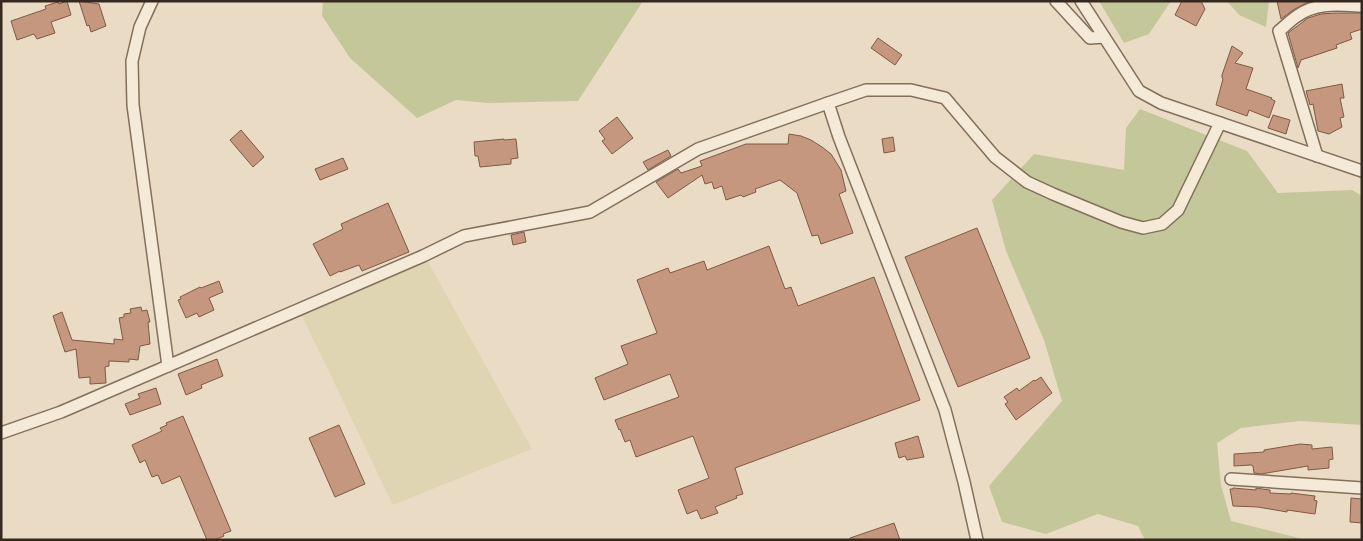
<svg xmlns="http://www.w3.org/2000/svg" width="1363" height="541" font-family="'Playfair Display',serif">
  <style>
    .farmland { fill: #dfd5b3 }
    .green { fill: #c4c799 }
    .building { fill: #c4977e; stroke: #805945 }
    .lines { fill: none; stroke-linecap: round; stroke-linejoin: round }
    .minor-casing { stroke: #836f5c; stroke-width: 14 }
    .minor { stroke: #f5ead7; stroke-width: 11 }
  </style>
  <rect width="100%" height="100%" fill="#eadcc4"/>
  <path class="farmland" d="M427,260l105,189 -139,56 -91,-189z"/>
  <g class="green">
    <path d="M323,1h320l-65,100 -90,2 -32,-3 -39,18 -67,-60 -28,-42z"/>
    <path d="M1099,1h72l-22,33 -25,9z"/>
    <path d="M1227,1h42l-3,26 -27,-12z"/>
    <path d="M1140,109l107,42 31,42 74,-3 10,6v229l-62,-4 -59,7 -24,15 4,42 10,36 76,19h-162l-7,-14 -40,-12 -52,20 -44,-12 -13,-36 73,-85 -18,-61 -38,-89 -14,-51 42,-46 90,16 2,-42z"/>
  </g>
  <g class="building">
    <path d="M67,1l4,14 -20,7 4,11 -18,6 -3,-5 -17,6 -6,-19 35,-12 -1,-3 13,-4 1,2z"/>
    <path d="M79,1l20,3 7,22 -15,6 -2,-7 -2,1z"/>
    <path d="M1182,1h19l4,8 -9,17 -21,-11z"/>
    <path d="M1277,1h33l-17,9 -12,9z"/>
    <path d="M1336,13h26v16l-12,4 2,6 -16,6 1,3 -36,12 -3,8 -10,-35 20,-15 13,-4z"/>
    <path d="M878,38l24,17 -7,10 -24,-17z"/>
    <path d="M1232,46l11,7 -8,10 18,5 -7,21 26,9 -1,1 4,2 -6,17 -20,-8 -2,6 -31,-11 7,-26 -1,-1v-3z"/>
    <path d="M1342,84l2,14h-4l4,19 -4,1 2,9 -13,7 -11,-3 -5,-27 -3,1 -4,-14z"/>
    <path d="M1273,115l17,5 -4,14 -18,-6z"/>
    <path d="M617,117l16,21 -21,16 -10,-13 3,-2 -6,-8z"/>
    <path d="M241,130l23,27 -11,10 -23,-27z"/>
    <path d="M789,134l12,2 10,4 11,7 9,7 10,16 5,21 -7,3 14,39 -32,11 -3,-9 -6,1 -15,-43 -17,-13 -25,9 1,3 -13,5 -2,-2 -15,5 -4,-14 -8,3 -2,-7 -7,2 -3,-9 -34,23 -12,-16 22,-13 3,4 21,-7 -2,-5 46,-17h42z"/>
    <path d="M893,137l2,14 -11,2 -2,-14z"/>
    <path d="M504,139v1l12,-1 2,19 -7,1v5l-31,3 -2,-11h-3l-1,-14z"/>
    <path d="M668,150l3,6 -23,14 -5,-8z"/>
    <path d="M343,158l5,11 -28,11 -5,-11z"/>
    <path d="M388,203l21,49 -47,19 -3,-6 -19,7v-1l-10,5 -17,-32 30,-15 -2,-5z"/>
    <path d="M977,228l53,130 -72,29 -53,-130z"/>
    <path d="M524,232l2,10 -13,3 -2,-10z"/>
    <path d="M769,246l16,43 6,-2 7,19 76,-29 46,123 -185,68 8,26 -7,2 1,2 -22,9 3,6 -17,6 -4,-9 -10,4 -9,-24 31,-12 -16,-42 -57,21 -6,-17 -5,2 -5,-13 -1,1 -4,-10 64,-23 -9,-23 -66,26 -9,-22 33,-14 -7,-18 36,-13 -20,-53 31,-12 2,5 34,-12 3,9z"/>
    <path d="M219,281l4,11 -14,6 5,12 -15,7 -2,-4 -11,5 -8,-18 3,-1 -1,-2 20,-10 1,1z"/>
    <path d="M141,307l1,4 5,-1 3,12h-2l2,22 -10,2 -2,14 -9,-1v3l-20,-1v5l-4,1 1,16 -16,1v-7l-11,1 -3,-29 -11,3 -12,-36 9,-4 10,28 42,4v-5l9,1 -4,-22 5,-1v-3l7,-1 -1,-4z"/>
    <path d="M217,359l6,17 -22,9 1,3 -16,7 -8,-21z"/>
    <path d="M1041,377l11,16 -36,27 -11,-16 3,-2 -4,-5 13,-9 2,3 15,-11 1,1z"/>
    <path d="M156,388l5,16 -31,11 -5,-11 15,-6 -2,-4z"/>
    <path d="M183,416l48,115 -8,3 1,2 -10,4h-7l-27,-64 -18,8 -4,-9 -6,2 -7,-17 -5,3 -8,-18 30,-14 -2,-3 7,-3 -1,-2z"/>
    <path d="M339,425l26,59 -30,13 -26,-59z"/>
    <path d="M918,436l6,21 -17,3 -2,-4 -6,2 -4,-15z"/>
    <path d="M1300,444l12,1v4l20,-2 1,12 -4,1v8l-21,2v-4l-47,8 -7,-1 -1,-7 -2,-1 -17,1v-12l30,-2v-2z"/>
    <path d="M1233,488l23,2v-2l6,1 8,1v3l21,1v-1l24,3 -1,4 3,1 -2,13 -28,-4v2l-29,-5 -25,-1 -3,-17h3z"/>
    <path d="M1351,498l11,1v24l-12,-1z"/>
    <path d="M894,523l6,17h-50v-2z"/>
  </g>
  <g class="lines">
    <defs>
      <g id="minor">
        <path d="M152,1l-12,26 -8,34 1,44 35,261"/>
        <path d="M1056,1l34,37 14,-1"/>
        <path d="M1081,1l58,90 22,12 201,68"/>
        <path d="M828,103l38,-13h45l34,8 50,59 32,25 26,12 68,28 22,6 19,-4 16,-14 42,-87"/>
        <path d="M1317,156l-38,-125c6,-5 12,-11 18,-15 19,-14 42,-11 65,-10"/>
        <path d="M1,433l60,-21 362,-156 41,-20 126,-24 108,-63 130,-46 11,34 106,273 19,72 13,58"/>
        <path d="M1231,479l131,9"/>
      </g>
    </defs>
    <use href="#minor" class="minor-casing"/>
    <use href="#minor" class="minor"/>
  </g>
  <rect width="1363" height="541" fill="none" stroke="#34281f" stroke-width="5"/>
</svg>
